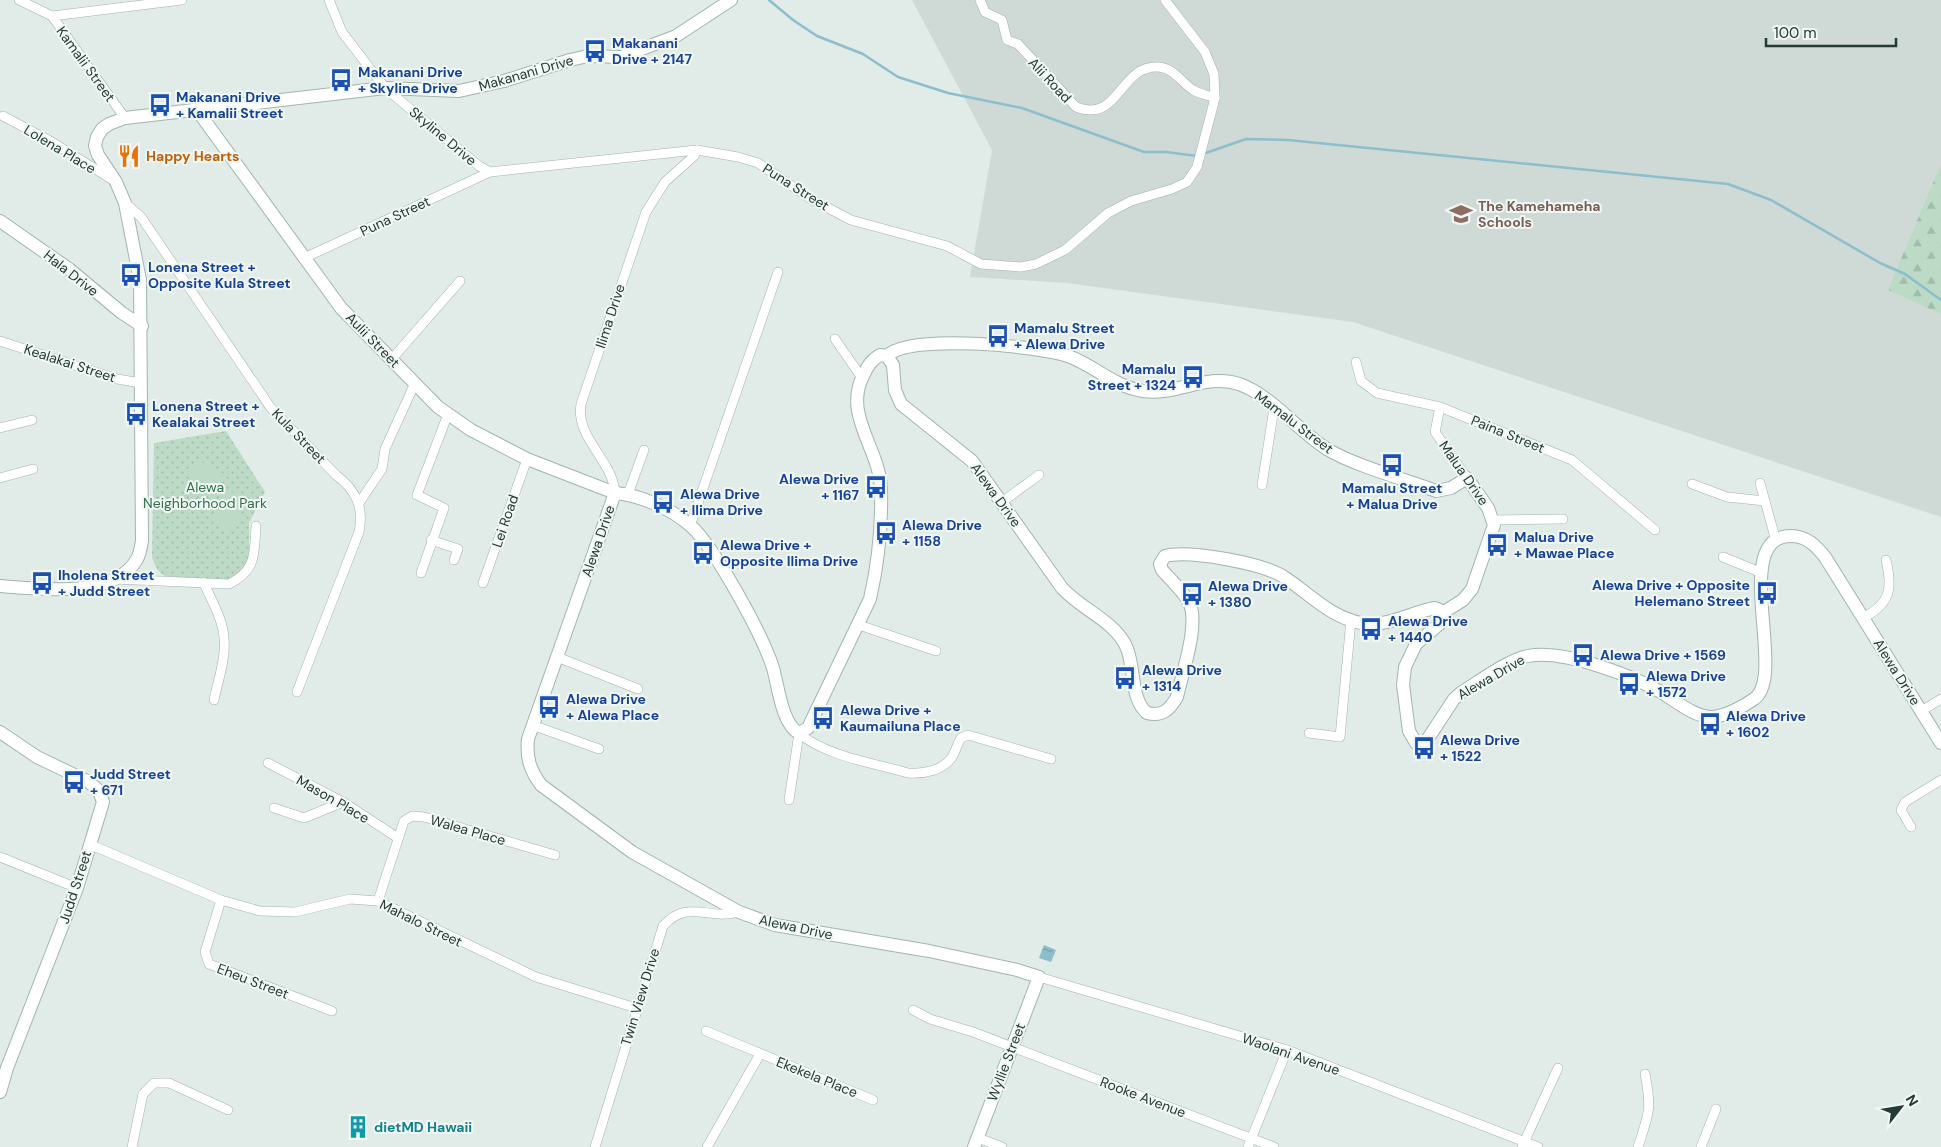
<svg xmlns="http://www.w3.org/2000/svg" width="1941" height="1147" font-family="'DM Sans',sans-serif">
  <style>
    .built { fill: #cfdad6 }
    .forest { fill: url(#forest-firs) }
    .park { fill: url(#park-dots) }
    .pitch { fill: #bcdac6 }
    .water { fill: url(#water-ripples) }
    .lines { fill: none; stroke-linecap: round; stroke-linejoin: round }
    .stream { stroke: #8dbecc; stroke-width: 2.5 }
    .street-casing { stroke: #a4b2ae; stroke-width: 10 }
    .secondary-casing { stroke: #a1b5af; stroke-width: 14 }
    .street { stroke: #fff; stroke-width: 9 }
    .secondary { stroke: #fff; stroke-width: 12 }
    .labels { text-anchor: middle; stroke-width: 4; stroke-linejoin: round; paint-order: stroke }
    .transit-label { font-size: 14px; font-weight: bold; fill: #164399; stroke: #f1f7f5; text-anchor: start }
    .street-label { font-size: 14px; fill: #233a35; stroke: #f1f7f5 }
    .food-label { font-size: 14px; font-weight: bold; fill: #c56008; stroke: #f1f7f5; text-anchor: start }
    .education-label { font-size: 14px; font-weight: bold; fill: #785e54; stroke: #f1f7f5; text-anchor: start }
    .park-label { font-size: 14px; fill: #306e4b; stroke: #f1f7f5 }
    .culture-label { font-size: 14px; font-weight: bold; fill: #0d838f; stroke: #f1f7f5; text-anchor: start }
  </style>
  <defs>
    <pattern id="forest-firs" width="22" height="20" patternUnits="userSpaceOnUse" patternTransform="scale(1.25)"><rect width="22" height="20" fill="#bcdac6"/><path d="M5 1l3.5 6h-7zM16 11l3.5 6h-7z" fill="#a1bcab"/></pattern>
    <pattern id="park-dots" width="8" height="8" patternUnits="userSpaceOnUse" patternTransform="scale(1.25)"><rect width="8" height="8" fill="#bcdac6"/><path d="M2 2h.1M6 6h.1" fill="none" stroke="#a1bcab" stroke-width="1.8" stroke-linecap="round"/></pattern>
    <pattern id="water-ripples" width="26" height="14" patternUnits="userSpaceOnUse" patternTransform="scale(1.25)"><rect width="26" height="14" fill="#8dbecc"/><path d="M2 4q2-2 4 0t4 0M15 11q2-2 4 0t4 0" fill="none" stroke="#739ba6"/></pattern>
  </defs>
  <rect width="100%" height="100%" fill="#e1ebe7"/>
  <path class="built" d="M912,0h1029v517l-588,-195 -286,-39 -97,-6 22,-127z"/>
  <path class="forest" d="M1941,164v150l-53,-24z"/>
  <path class="park" d="M226,431l39,61 -16,31v43l-15,15 -66,-4c-11,-4 -12,-10 -16,-20l2,-114z"/>
  <g class="pitch">
    <path d="M198,460l28,15 -9,18 -28,-15z"/>
    <path d="M228,490l20,11 -17,31 -20,-11z"/>
  </g>
  <path class="water" d="M1044,945l12,5 -5,12 -12,-4z"/>
  <g class="lines">
    <g class="stream">
      <path d="M769,0l24,20 24,16 46,18 35,23 50,16 74,15 122,44h22l31,4"/>
      <path d="M1203,154l43,-15 42,1 440,44 43,16 109,63 25,11 36,26"/>
    </g>
    <defs>
      <g id="street">
        <path d="M19,0l33,16 73,102"/>
        <path d="M329,0l13,32 43,56 94,78 11,6"/>
        <path d="M980,0l5,12 17,8 5,20 11,4 58,63c44,17 43,-43 83,-40 16,2 22,15 34,23 7,4 15,5 22,8"/>
        <path d="M52,16l130,-16"/>
        <path d="M3,116l49,26 64,40"/>
        <path d="M125,203l16,14 130,191 65,67c20,15 28,32 23,57l-62,160"/>
        <path d="M304,258l186,-86 207,-22 41,7 20,6 53,36 40,21 96,26 34,18 40,3 15,-3 29,-14 43,-37 23,-12 41,-12 15,-7 10,-15 18,-69 -1,-24 -9,-22 -40,-52"/>
        <path d="M835,339l27,39"/>
        <path d="M0,341l117,38 24,4"/>
        <path d="M391,360l69,-79"/>
        <path d="M1356,362l5,19 16,12 63,14 132,53 83,70"/>
        <path d="M1440,407l-5,25 32,46"/>
        <path d="M0,428l32,-8"/>
        <path d="M0,478l33,-9"/>
        <path d="M1760,483l16,58"/>
        <path d="M1692,484l35,13 38,4"/>
        <path d="M1262,485l12,-77"/>
        <path d="M615,493c-2,-33 -40,-55 -34,-89l65,-192 19,-30 29,-26 3,-6"/>
        <path d="M628,494l16,-44"/>
        <path d="M1002,502l37,-27"/>
        <path d="M359,503l23,-34 3,-20 30,-66"/>
        <path d="M1493,520l70,-1"/>
        <path d="M690,526l88,-254"/>
        <path d="M431,540l27,9 -4,11"/>
        <path d="M1723,557l39,16"/>
        <path d="M421,573l23,-65 -27,-13 31,-81"/>
        <path d="M114,579l115,5c28,-14 25,-30 27,-58"/>
        <path d="M204,583c7,17 19,36 20,55 2,21 -6,42 -10,62"/>
        <path d="M483,583l44,-124"/>
        <path d="M1863,618c27,-14 30,-29 23,-58"/>
        <path d="M859,625l77,26"/>
        <path d="M557,657l81,32"/>
        <path d="M1921,711l20,-12"/>
        <path d="M532,725l67,24"/>
        <path d="M799,733c26,23 75,30 109,40 15,1 35,-2 44,-16 4,-6 5,-13 9,-19l7,-3 83,24"/>
        <path d="M1309,733l31,4 11,-117"/>
        <path d="M268,763l75,39 55,36"/>
        <path d="M789,800l10,-67"/>
        <path d="M274,808l30,10 39,-16"/>
        <path d="M1911,827l-10,-17 4,-8 36,-22"/>
        <path d="M89,844l132,56 39,11 35,1 55,-13 28,2 158,76 100,31"/>
        <path d="M0,857l77,31"/>
        <path d="M221,900l-16,52 4,12 123,47"/>
        <path d="M378,901l26,-80 8,-5 12,1 131,38"/>
        <path d="M1039,977l248,73 251,97"/>
        <path d="M913,1010l17,9 43,13 301,115"/>
        <path d="M706,1031l167,69"/>
        <path d="M978,1138l24,9"/>
        <path d="M132,1147l11,-53 11,-11h15l59,27"/>
        <path d="M595,1147l68,-221c25,-28 46,-5 76,-14"/>
        <path d="M707,1147l53,-93"/>
        <path d="M1248,1147l39,-97"/>
        <path d="M1522,1147l36,-79"/>
        <path d="M1638,1147c11,-34 14,-37 7,-73"/>
        <path d="M1701,1147l15,-38"/>
      </g>
      <g id="secondary">
        <path d="M197,110l144,198 97,99 33,23 56,29 88,34c25,2 57,16 76,33 24,22 72,110 82,142 5,17 9,57 26,65l9,-5 62,-129c8,-35 12,-74 11,-110 -1,-40 -38,-74 -18,-113 4,-9 8,-16 17,-21l7,1 6,9 2,25 6,14 71,57 90,127c19,21 49,31 63,56 11,20 4,54 22,69 16,4 23,-4 30,-16 5,-24 23,-73 12,-95 -6,-11 -18,-22 -27,-32l-2,-6 5,-8c25,-6 97,7 119,21 26,17 46,40 77,46 24,5 51,-11 74,-15l9,4"/>
        <path d="M0,221l69,48 53,44 20,13"/>
        <path d="M887,356c22,-23 150,-10 181,0 26,9 46,31 75,35 33,5 63,-18 96,-7 32,11 59,47 88,65 28,17 78,30 109,42l15,-3 16,-10 21,30 6,17 -22,64 -9,11 -19,12"/>
        <path d="M615,493l-87,246c-2,19 2,31 13,46l91,67 107,60 36,13 154,26 88,19 22,7 -65,170"/>
        <path d="M0,586c37,3 115,13 137,-27 3,-5 4,-13 5,-18l-2,-261 -15,-77 -9,-21 -18,-27 -3,-9 2,-9 5,-8 7,-5 16,-6 260,-30 74,3 45,-10 66,-21 18,-4 33,1 55,-21 55,-36"/>
        <path d="M1444,612v8l-28,24 -11,23 -2,18 6,46 7,12h7l4,-3 27,-41 8,-7c18,-11 46,-32 66,-36 35,-7 102,19 133,36 15,9 33,25 51,25 13,-1 31,-10 42,-18 34,-23 -25,-163 37,-163 16,0 25,10 34,21l116,186"/>
        <path d="M0,732l37,25 52,25 10,9 4,11 -26,86 -70,180 -7,24"/>
      </g>
    </defs>
    <use href="#street" class="street-casing"/>
    <use href="#secondary" class="secondary-casing"/>
    <use href="#street" class="street"/>
    <use href="#secondary" class="secondary"/>
  </g>
  <defs>
    <symbol id="bus-bare" viewBox="-9 -9 18 18"><path d="M-5-6H5V4H4V6H2V4H-2V6H-4V4H-5ZM-3.5-4V0h7V-4ZM-3.5 1.2v1.5H-2V1.2ZM2 1.2v1.5H3.5V1.2Z" fill="#1a4fb4" stroke="#f1f7f5" stroke-width="2.5" paint-order="stroke"/></symbol>
    <symbol id="restaurant-bare" viewBox="-9 -9 18 18"><path d="M-5-6h1v4h1v-4h1v4h1v-4h1v5L-1.5 .5V6h-2V.5L-5-1ZM5-6V6H3V1.5H1.5Q1.5-4 5-6Z" fill="#e8710a" stroke="#f1f7f5" stroke-width="2.5" paint-order="stroke"/></symbol>
    <symbol id="school-bare" viewBox="-9 -9 18 18"><path d="M0-5L7-2L0 1L-7-2ZM-4 1L0 2.5L4 1V4Q0 6-4 4Z" fill="#8d6e63" stroke="#f1f7f5" stroke-width="2.5" paint-order="stroke"/></symbol>
    <symbol id="building-bare" viewBox="-9 -9 18 18"><path d="M-4-6H4V6H1V3H-1V6H-4ZM-2.5-4.3h1.7v1.8h-1.7ZM.8-4.3h1.7v1.8H.8ZM-2.5-1h1.7V.8h-1.7ZM.8-1h1.7V.8H.8Z" fill="#0f9aa8" stroke="#f1f7f5" stroke-width="2.5" paint-order="stroke"/></symbol>
  </defs>
  <g fill-rule="evenodd">
    <use href="#bus-bare" x="579" y="35" width="32" height="32"/>
    <use href="#bus-bare" x="325" y="64" width="32" height="32"/>
    <use href="#bus-bare" x="144" y="89" width="32" height="32"/>
    <use href="#restaurant-bare" x="113" y="140" width="32" height="32"/>
    <use href="#school-bare" x="1445" y="198" width="32" height="32"/>
    <use href="#bus-bare" x="115" y="259" width="32" height="32"/>
    <use href="#bus-bare" x="982" y="320" width="32" height="32"/>
    <use href="#bus-bare" x="1177" y="361" width="32" height="32"/>
    <use href="#bus-bare" x="120" y="398" width="32" height="32"/>
    <use href="#bus-bare" x="1376" y="449" width="32" height="32"/>
    <use href="#bus-bare" x="860" y="471" width="32" height="32"/>
    <use href="#bus-bare" x="647" y="486" width="32" height="32"/>
    <use href="#bus-bare" x="870" y="517" width="32" height="32"/>
    <use href="#bus-bare" x="1481" y="529" width="32" height="32"/>
    <use href="#bus-bare" x="687" y="537" width="32" height="32"/>
    <use href="#bus-bare" x="26" y="567" width="32" height="32"/>
    <use href="#bus-bare" x="1751" y="577" width="32" height="32"/>
    <use href="#bus-bare" x="1176" y="578" width="32" height="32"/>
    <use href="#bus-bare" x="1355" y="613" width="32" height="32"/>
    <use href="#bus-bare" x="1567" y="639" width="32" height="32"/>
    <use href="#bus-bare" x="1109" y="662" width="32" height="32"/>
    <use href="#bus-bare" x="1613" y="668" width="32" height="32"/>
    <use href="#bus-bare" x="533" y="691" width="32" height="32"/>
    <use href="#bus-bare" x="807" y="702" width="32" height="32"/>
    <use href="#bus-bare" x="1694" y="708" width="32" height="32"/>
    <use href="#bus-bare" x="1408" y="732" width="32" height="32"/>
    <use href="#bus-bare" x="58" y="766" width="32" height="32"/>
    <use href="#building-bare" x="342" y="1111" width="32" height="32"/>
  </g>
  <g class="labels">
    <g class="transit-label">
      <text x="612" y="48">Makanani<tspan x="612" dy="16">Drive + 2147</tspan></text>
      <text x="358" y="77">Makanani Drive<tspan x="358" dy="16">+ Skyline Drive</tspan></text>
      <text x="176" y="102">Makanani Drive<tspan x="176" dy="16">+ Kamalii Street</tspan></text>
      <text x="148" y="272">Lonena Street +<tspan x="148" dy="16">Opposite Kula Street</tspan></text>
      <text x="1014" y="333">Mamalu Street<tspan x="1014" dy="16">+ Alewa Drive</tspan></text>
      <text x="1176" y="374" text-anchor="end">Mamalu<tspan x="1176" dy="16">Street + 1324</tspan></text>
      <text x="152" y="411">Lonena Street +<tspan x="152" dy="16">Kealakai Street</tspan></text>
      <text x="859" y="484" text-anchor="end">Alewa Drive<tspan x="859" dy="16">+ 1167</tspan></text>
      <text x="1392" y="493" text-anchor="middle">Mamalu Street<tspan x="1392" dy="16">+ Malua Drive</tspan></text>
      <text x="680" y="499">Alewa Drive<tspan x="680" dy="16">+ Ilima Drive</tspan></text>
      <text x="902" y="530">Alewa Drive<tspan x="902" dy="16">+ 1158</tspan></text>
      <text x="1514" y="542">Malua Drive<tspan x="1514" dy="16">+ Mawae Place</tspan></text>
      <text x="720" y="550">Alewa Drive +<tspan x="720" dy="16">Opposite Ilima Drive</tspan></text>
      <text x="58" y="580">Iholena Street<tspan x="58" dy="16">+ Judd Street</tspan></text>
      <text x="1750" y="590" text-anchor="end">Alewa Drive + Opposite<tspan x="1750" dy="16">Helemano Street</tspan></text>
      <text x="1208" y="591">Alewa Drive<tspan x="1208" dy="16">+ 1380</tspan></text>
      <text x="1388" y="626">Alewa Drive<tspan x="1388" dy="16">+ 1440</tspan></text>
      <text x="1600" y="660">Alewa Drive + 1569</text>
      <text x="1142" y="675">Alewa Drive<tspan x="1142" dy="16">+ 1314</tspan></text>
      <text x="1646" y="681">Alewa Drive<tspan x="1646" dy="16">+ 1572</tspan></text>
      <text x="566" y="704">Alewa Drive<tspan x="566" dy="16">+ Alewa Place</tspan></text>
      <text x="840" y="715">Alewa Drive +<tspan x="840" dy="16">Kaumailuna Place</tspan></text>
      <text x="1726" y="721">Alewa Drive<tspan x="1726" dy="16">+ 1602</tspan></text>
      <text x="1440" y="745">Alewa Drive<tspan x="1440" dy="16">+ 1522</tspan></text>
      <text x="90" y="779">Judd Street<tspan x="90" dy="16">+ 671</tspan></text>
    </g>
    <g class="street-label">
      <text transform="translate(86 64) rotate(54)" y="5">Kamalii Street</text>
      <text transform="translate(526 73) rotate(-16)" y="5">Makanani Drive</text>
      <text transform="translate(1050 80) rotate(47)" y="5">Alii Road</text>
      <text transform="translate(443 136) rotate(40)" y="5">Skyline Drive</text>
      <text transform="translate(60 149) rotate(31)" y="5">Lolena Place</text>
      <text transform="translate(796 187) rotate(32)" y="5">Puna Street</text>
      <text transform="translate(395 216) rotate(-25)" y="5">Puna Street</text>
      <text transform="translate(71 273) rotate(38)" y="5">Hala Drive</text>
      <text transform="translate(610 316) rotate(-72)" y="5">Ilima Drive</text>
      <text transform="translate(373 340) rotate(46)" y="5">Aulii Street</text>
      <text transform="translate(70 363) rotate(18)" y="5">Kealakai Street</text>
      <text transform="translate(1294 422) rotate(37)" y="5">Mamalu Street</text>
      <text transform="translate(1508 434) rotate(22)" y="5">Paina Street</text>
      <text transform="translate(299 436) rotate(46)" y="5">Kula Street</text>
      <text transform="translate(1464 473) rotate(55)" y="5">Malua Drive</text>
      <text transform="translate(996 495) rotate(54)" y="5">Alewa Drive</text>
      <text transform="translate(505 521) rotate(-71)" y="5">Lei Road</text>
      <text transform="translate(598 541) rotate(-71)" y="5">Alewa Drive</text>
      <text transform="translate(1897 672) rotate(58)" y="5">Alewa Drive</text>
      <text transform="translate(1491 677) rotate(-30)" y="5">Alewa Drive</text>
      <text transform="translate(333 799) rotate(30)" y="5">Mason Place</text>
      <text transform="translate(468 830) rotate(16)" y="5">Walea Place</text>
      <text transform="translate(75 887) rotate(-72)" y="5">Judd Street</text>
      <text transform="translate(421 923) rotate(26)" y="5">Mahalo Street</text>
      <text transform="translate(796 927) rotate(12)" y="5">Alewa Drive</text>
      <text transform="translate(253 981) rotate(21)" y="5">Eheu Street</text>
      <text transform="translate(640 997) rotate(-73)" y="5">Twin View Drive</text>
      <text transform="translate(1291 1054) rotate(19)" y="5">Waolani Avenue</text>
      <text transform="translate(1006 1062) rotate(-69)" y="5">Wyllie Street</text>
      <text transform="translate(817 1077) rotate(22)" y="5">Ekekela Place</text>
      <text transform="translate(1143 1097) rotate(21)" y="5">Rooke Avenue</text>
    </g>
    <g class="food-label">
      <text x="146" y="161">Happy Hearts</text>
    </g>
    <g class="education-label">
      <text x="1478" y="211">The Kamehameha<tspan x="1478" dy="16">Schools</tspan></text>
    </g>
    <g class="park-label">
      <text x="205" y="492">Alewa<tspan x="205" dy="16">Neighborhood Park</tspan></text>
    </g>
    <g class="culture-label">
      <text x="374" y="1132">dietMD Hawaii</text>
    </g>
  </g>
  <g transform="translate(1901 1107) rotate(59)" stroke="#f1f7f5" stroke-width="4" paint-order="stroke">
  <path d="M0-4L9 19L0 12L-9 19Z" fill="#233a35"/>
  <text y="-8" font-size="14" font-weight="bold" text-anchor="middle" fill="#233a35">N</text>
  </g>
  <path d="M1766 38v8h130v-8" fill="none" stroke="#233a35" stroke-width="2.5"/>
  <text x="1774" y="38" font-size="15" fill="#233a35" stroke="#f1f7f5" stroke-width="4" paint-order="stroke">100 m</text>
</svg>
